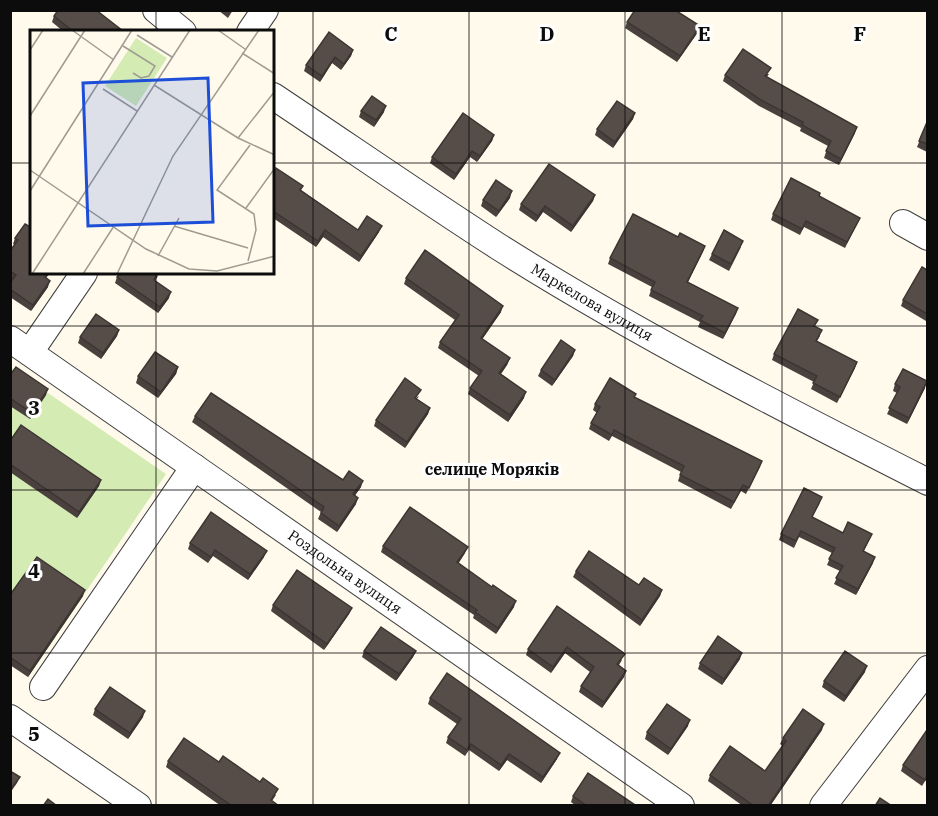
<svg xmlns="http://www.w3.org/2000/svg" width="938" height="816" font-family="'IBM Plex Serif',serif">
  <style>
    .green { fill: #d4ecb3 }
    .lines { fill: none; stroke-linecap: round; stroke-linejoin: round }
    .minor-casing { stroke: #3f3f3f; stroke-width: 28 }
    .minor { stroke: #fff; stroke-width: 26 }
    .wall { fill: #4a413e }
    .shaded-wall { fill: #3c3532 }
    .building { fill: #564c48; stroke: #3c3532; stroke-width: 1.5 }
    .grid { fill: none; stroke: #0c0c0c; stroke-width: 1.5; stroke-opacity: 0.55 }
    .labels { text-anchor: middle; stroke-width: 6; stroke-linejoin: round; paint-order: stroke }
    .street-label { font-size: 15px; fill: #0c0c0c; stroke: #fff }
    .neighbourhood-label { font-size: 16px; font-weight: bold; fill: #0c0c0c; stroke: #fff }
    .inset-road { fill: none; stroke: #9e9b92; stroke-width: 1.5 }
    .view { fill: #1d4ed8; fill-opacity: 0.15; stroke: #1d4ed8; stroke-width: 3 }
    .inset-edge { fill: none; stroke: #0c0c0c; stroke-width: 3 }
    .grid-label { font-size: 20px; text-anchor: middle; font-weight: bold; fill: #0c0c0c; stroke: #fff; stroke-width: 6; stroke-linejoin: round; paint-order: stroke }
  </style>
  <rect width="100%" height="100%" fill="#fffaeb"/>
  <path class="green" d="M10,367l156,107 -138,203 -17,-12z"/>
  <g class="lines">
    <defs>
      <g id="minor">
        <path d="M156,10l27,22"/>
        <path d="M250,32l15,-22"/>
        <path id="s1" d="M273,96c75,50 150,102 226,151 138,87 283,161 429,235"/>
        <path d="M903,223l25,14"/>
        <path id="s2" d="M10,339l671,467"/>
        <path d="M30,352l54,-79"/>
        <path d="M43,687l151,-220"/>
        <path d="M10,718l128,88"/>
        <path d="M823,806l105,-137"/>
      </g>
    </defs>
    <use href="#minor" class="minor-casing"/>
    <use href="#minor" class="minor"/>
  </g>
  <g class="wall">
    <path d="M218,10h15l-5,8z"/>
    <path d="M54,16l69,16h-59l-12,-10z"/>
    <path d="M627,22l73,4 -2,6 -21,30 -52,-34z"/>
    <path d="M353,50l-2,6 -10,14 -9,-7 -12,19 -16,-11 2,-6z"/>
    <path d="M769,74l-2,3 88,56 -16,32 -15,-7 4,-12 -28,-15 1,-3 -42,-22 -36,-25 2,-6z"/>
    <path d="M361,111l23,1 -10,15 -15,-10z"/>
    <path d="M635,113l-2,6 -20,29 -18,-13 2,-6z"/>
    <path d="M927,122v30l-10,-5z"/>
    <path d="M494,135l-2,6 -15,21 -7,-5 -16,23 -24,-17 2,-6z"/>
    <path d="M273,173l30,13 -2,4 57,40 21,2 -20,30 -36,-25 -7,10 -43,-29z"/>
    <path d="M820,193l-1,4 38,27 -12,24 -41,-21 -4,8 -29,-15 2,-6z"/>
    <path d="M595,195l-2,6 -22,31 -28,-20 -7,10 -17,-12 2,-6z"/>
    <path d="M510,198l-14,19 -15,-11 2,-6z"/>
    <path d="M25,224l7,49h18l-4,5 2,9 -17,24 -21,-14v-14l3,-3 -3,-2v-27l5,-6 -2,-1 2,-6z"/>
    <path d="M678,237l27,9 -17,36 50,26 -15,31 -25,-12 2,-5 -51,-26 3,-9 -44,-23 2,-6z"/>
    <path d="M741,247l-12,24 -20,-11 3,-6z"/>
    <path d="M927,270v49l-1,2 -25,-15 2,-6z"/>
    <path d="M158,276l-3,5 14,17 -11,15 -43,-30 2,-6z"/>
    <path d="M406,278l95,34 -19,27 28,19 -3,7 -6,9 23,24 -16,24 -40,-28 2,-6 9,-12 -41,-28 2,-6 15,-22 -51,-36z"/>
    <path d="M815,326l5,10 -3,5 38,27 -18,35 -26,-14 3,-7 -42,-22 2,-6z"/>
    <path d="M119,330l-2,6 -16,23 -23,-16 2,-6z"/>
    <path d="M575,350l-2,6 -21,30 -14,-10 3,-6z"/>
    <path d="M178,367l-2,7 -18,24 -22,-15 2,-7z"/>
    <path d="M10,375l36,20 -16,24 -20,-13z"/>
    <path d="M895,384l30,4 -18,36 -20,-10 10,-21 -4,-2z"/>
    <path d="M419,396l-2,3 13,9 -2,6 -23,34 -31,-22 2,-6z"/>
    <path d="M635,398l127,63 -16,33 -5,-3 -10,18 -53,-28 3,-9 -69,-36 -3,5 -20,-12 2,-6 6,-10 -4,-3 2,-6z"/>
    <path d="M195,416l166,71 -6,8 1,9 -19,28 -19,-13 3,-7 -129,-90z"/>
    <path d="M10,441l91,39 -2,6 -22,32 -67,-46z"/>
    <path d="M820,503l-8,14 31,16 29,1 -8,17 9,12 -17,32 -22,-11 6,-13 -13,-6 5,-12 -33,-16 -5,11 -15,-8 2,-6z"/>
    <path d="M190,543l74,14 -16,23 -35,-24 -5,7 -20,-14z"/>
    <path d="M383,546l82,7 -7,10 56,44 -18,27 -23,-16 1,-3 -93,-63z"/>
    <path d="M576,571l63,14 23,5 -2,6 -20,30 -67,-49z"/>
    <path d="M10,595l73,1 -55,81 -18,-12z"/>
    <path d="M273,605l79,3 -3,6 -25,36 -53,-39z"/>
    <path d="M557,606l65,54 -3,5 5,12 -22,31 -23,-16 2,-6 9,-14 -25,-19 -14,20 -25,-18 2,-6z"/>
    <path d="M364,651h52l-3,6 -17,24 -34,-24z"/>
    <path d="M740,659l-18,26 -24,-16 2,-6z"/>
    <path d="M865,672l-21,30 -22,-15 2,-6z"/>
    <path d="M430,698l127,61 -16,24 -34,-23 -8,11 -30,-21 -4,6 -19,-13 2,-6 9,-13 -29,-20z"/>
    <path d="M95,709l48,8 -15,22 -35,-24z"/>
    <path d="M688,726l-20,29 -23,-16 2,-7z"/>
    <path d="M822,730l-52,76h-27l-35,-25 2,-6 55,-4 18,-25 -3,-2 3,-6z"/>
    <path d="M168,761l51,1 57,33 -4,6 7,5h-58l-55,-39z"/>
    <path d="M903,765l24,13 -5,8 -21,-15z"/>
    <path d="M573,796l62,9 -59,1 -5,-4z"/>
  </g>
  <g class="shaded-wall">
    <path d="M700,26l-2,6 -21,30 3,-6z"/>
    <path d="M353,50l-2,6 -10,14 3,-6z"/>
    <path d="M335,57l-3,6 -12,19 2,-6z"/>
    <path d="M386,106l-2,6 -10,15 2,-7z"/>
    <path d="M635,113l-2,6 -20,29 2,-6z"/>
    <path d="M857,127l-2,6 -16,32 2,-6z"/>
    <path d="M494,135l-2,6 -15,21 3,-6z"/>
    <path d="M472,151l-2,6 -16,23 2,-6z"/>
    <path d="M512,191l-2,7 -14,19 3,-6z"/>
    <path d="M595,195l-2,6 -22,31 2,-6z"/>
    <path d="M545,206l-2,6 -7,10 2,-6z"/>
    <path d="M382,226l-3,6 -20,30 2,-6z"/>
    <path d="M325,230l-2,7 -7,10 2,-6z"/>
    <path d="M705,246l-2,6 -18,36 2,-6z"/>
    <path d="M50,281l-2,6 -17,24 2,-6z"/>
    <path d="M171,292l-2,6 -11,15 2,-6z"/>
    <path d="M503,306l-2,6 -22,32 2,-6z"/>
    <path d="M738,308l-2,6 -13,25 2,-6z"/>
    <path d="M119,330l-2,6 -16,23 2,-6z"/>
    <path d="M575,350l-2,6 -21,30 3,-6z"/>
    <path d="M510,358l-3,7 -10,14 2,-6z"/>
    <path d="M857,362l-2,6 -18,35 3,-6z"/>
    <path d="M178,367l-2,7 -18,24 3,-6z"/>
    <path d="M927,381l-2,7 -18,36 2,-6z"/>
    <path d="M48,389l-2,6 -16,24 2,-6z"/>
    <path d="M526,392l-2,6 -16,24 2,-7z"/>
    <path d="M430,408l-2,6 -23,34 2,-6z"/>
    <path d="M762,461l-2,6 -14,27 3,-6z"/>
    <path d="M101,480l-2,6 -22,32 2,-6z"/>
    <path d="M363,481l-2,6 -10,14 2,-7z"/>
    <path d="M358,498l-2,6 -19,28 2,-6z"/>
    <path d="M468,547l-3,6 -10,16 2,-7z"/>
    <path d="M267,551l-3,6 -16,23 2,-6z"/>
    <path d="M875,557l-2,6 -17,32 2,-6z"/>
    <path d="M85,590l-2,6 -55,81 2,-6z"/>
    <path d="M662,590l-2,6 -20,30 2,-6z"/>
    <path d="M516,601l-2,6 -18,27 2,-6z"/>
    <path d="M352,608l-3,6 -25,36 3,-6z"/>
    <path d="M567,647l-2,6 -14,20 2,-6z"/>
    <path d="M416,651l-3,6 -17,24 3,-7z"/>
    <path d="M742,653l-2,6 -18,26 2,-6z"/>
    <path d="M867,666l-2,6 -21,30 2,-6z"/>
    <path d="M626,671l-2,6 -22,31 2,-6z"/>
    <path d="M145,711l-2,6 -15,22 2,-6z"/>
    <path d="M690,720l-2,6 -20,29 3,-6z"/>
    <path d="M824,724l-2,6 -52,76h-2z"/>
    <path d="M560,753l-3,6 -16,24 2,-6z"/>
    <path d="M509,754l-2,6 -8,11 2,-6z"/>
    <path d="M20,777l-3,6 -7,10v-3z"/>
  </g>
  <g class="building">
    <path d="M58,10h38l27,21 -49,1 -20,-16z"/>
    <path d="M635,10h40l25,16 -20,30 -53,-34z"/>
    <path d="M329,32l24,18 -9,14 -9,-7 -13,19 -16,-11z"/>
    <path d="M743,49l28,19 -6,8 92,51 -16,32 -15,-8 5,-10 -29,-16 1,-3 -42,-22 -36,-25z"/>
    <path d="M372,96l14,10 -10,14 -15,-9z"/>
    <path d="M617,101l18,12 -20,29 -18,-13z"/>
    <path d="M463,113l31,22 -14,21 -8,-5 -16,23 -24,-17z"/>
    <path d="M927,122v22l-8,-3z"/>
    <path d="M549,164l46,31 -22,31 -28,-20 -7,10 -17,-12z"/>
    <path d="M276,168l27,18 -3,4 58,40 9,-14 15,10 -21,30 -36,-26 -7,11 -45,-30v-38z"/>
    <path d="M791,178l29,15 -1,3 41,22 -13,24 -41,-21 -4,8 -29,-15z"/>
    <path d="M496,180l16,11 -13,20 -16,-11z"/>
    <path d="M633,214l45,23 2,-4 25,13 -18,36 51,26 -13,25 -25,-13 3,-4 -52,-26 4,-8 -45,-24z"/>
    <path d="M25,224l7,4v45h16l-3,4 5,4 -17,24 -23,-16v-6l6,-8 -6,-4v-20l8,-11 -3,-2z"/>
    <path d="M724,230l19,11 -12,23 -19,-10z"/>
    <path d="M425,250l78,56 -22,32 29,20 -11,15 27,19 -16,23 -40,-27 12,-17 -42,-29 19,-27 -53,-37z"/>
    <path d="M922,267l5,3v44l-24,-14z"/>
    <path d="M120,273h38l-4,7 17,12 -11,15 -43,-30z"/>
    <path d="M798,309l20,11 -4,6 8,4 -6,11 41,21 -17,35 -27,-14 4,-7 -43,-22z"/>
    <path d="M96,314l23,16 -16,23 -23,-16z"/>
    <path d="M561,340l14,10 -20,30 -14,-10z"/>
    <path d="M155,352l23,15 -17,25 -23,-16z"/>
    <path d="M16,367l32,22 -16,24 -22,-15v-23z"/>
    <path d="M903,369l24,12 -18,37 -20,-10 11,-21 -5,-3z"/>
    <path d="M405,378l16,12 -6,8 15,10 -23,34 -31,-22z"/>
    <path d="M610,378l26,16 -2,3 128,64 -13,27 -6,-3 -9,17 -54,-27 4,-9 -70,-36 -2,5 -21,-12 9,-16 -5,-3z"/>
    <path d="M211,393l132,87 6,-9 14,10 -10,13 5,4 -19,28 -18,-13 3,-6 -129,-91z"/>
    <path d="M21,425l80,55 -22,32 -69,-48v-23z"/>
    <path d="M804,488l18,9 -10,20 31,16 5,-11 24,12 -9,17 12,6 -17,32 -22,-11 7,-12 -14,-7 6,-11 -34,-17 -5,10 -15,-7z"/>
    <path d="M410,507l58,40 -11,15 35,25 1,-2 23,16 -18,27 -23,-16 2,-2 -94,-64z"/>
    <path d="M211,512l56,39 -17,23 -35,-24 -4,7 -21,-14z"/>
    <path d="M589,551l50,34 5,-7 18,12 -20,30 -66,-49z"/>
    <path d="M37,557l48,33 -55,81 -20,-14v-62z"/>
    <path d="M297,570l55,38 -25,36 -54,-39z"/>
    <path d="M557,606l68,48 -8,10 9,7 -22,31 -23,-16 13,-19 -27,-20 -14,20 -25,-18z"/>
    <path d="M381,627l35,24 -17,23 -35,-23z"/>
    <path d="M718,636l24,17 -18,26 -24,-16z"/>
    <path d="M845,651l22,15 -21,30 -22,-15z"/>
    <path d="M447,673l113,80 -17,24 -34,-23 -8,11 -30,-21 -4,6 -19,-13 13,-18 -31,-21z"/>
    <path d="M110,687l35,24 -15,22 -35,-24z"/>
    <path d="M667,704l23,16 -19,29 -24,-17z"/>
    <path d="M803,709l21,15 -56,82h-14l-44,-31 20,-29 35,25 21,-30 -3,-3z"/>
    <path d="M927,730v45l-2,5 -22,-15z"/>
    <path d="M184,738l35,24 4,-6 37,26 3,-4 15,11 -7,11 8,6h-47l-64,-45z"/>
    <path d="M10,771l10,6 -10,13z"/>
    <path d="M588,773l47,32v1h-48l-14,-10z"/>
    <path d="M880,798l12,8h-17z"/>
    <path d="M48,799l9,7h-14z"/>
  </g>
  <path class="grid" d="M156,10v22M313,10v796M469,10v796M625,10v796M782,10v796M10,163h22M273,163h655M156,273v533M10,326h918M10,490h918M10,653h918"/>
  <g class="labels">
    <g class="street-label">
      <text dy="5" stroke="none"><textPath href="#s1" startOffset="380">Маркелова вулиця</textPath></text>
      <text dy="5" stroke="none"><textPath href="#s2" startOffset="408">Роздольна вулиця</textPath></text>
    </g>
    <g class="neighbourhood-label">
      <text x="492" y="475">селище Моряків</text>
    </g>
  </g>
  <g transform="translate(30 30)">
    <rect width="244" height="244" fill="#fffaeb"/>
    <path d="M106,8l31,20 -31,48 -31,-20z" fill="#d4ecb3"/>
    <path class="inset-road" d="M42,0l42,30M188,0l27,19M107,5l35,22M93,16l32,20 -6,10 -8,2 -8,-5M0,20l13,-20M212,23l33,21M124,55l84,53 37,17M73,59l34,22M0,86l55,-86M208,108l37,-47M0,140l116,79 43,20 28,2 58,-15M0,161l102,-161M216,178l29,-40M144,196l74,22M128,226l21,-38M218,231l8,-31 -2,-16 -37,-24 33,-45M2,244l158,-244M53,244l31,-48M87,244l56,-118 86,-126"/>
    <path class="view" d="M178,48l5,144 -125,4 -5,-143z"/>
    <rect width="244" height="244" class="inset-edge"/>
  </g>
  <g class="grid-label">
    <text x="391" y="41">C</text>
    <text x="547" y="41">D</text>
    <text x="704" y="41">E</text>
    <text x="860" y="41">F</text>
    <text x="34" y="415">3</text>
    <text x="34" y="578">4</text>
    <text x="34" y="741">5</text>
  </g>
  <rect width="938" height="816" fill="none" stroke="#0c0c0c" stroke-width="24"/>
</svg>
